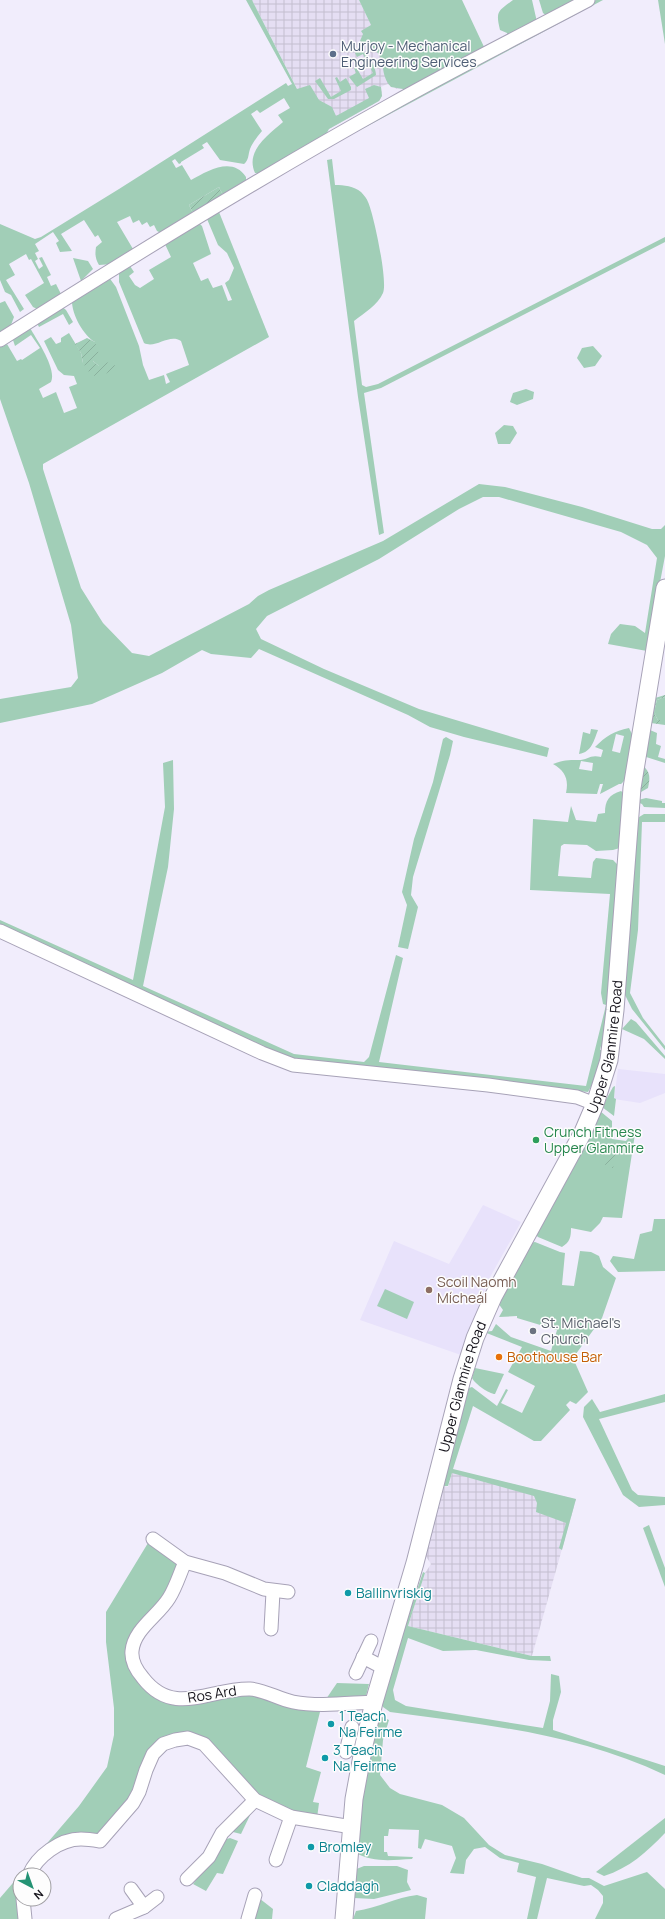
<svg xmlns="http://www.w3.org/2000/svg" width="665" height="1919" font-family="Manrope,sans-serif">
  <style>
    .built { fill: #e8e2fb }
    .industrial { fill: url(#industrial-grid) }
    .grass { fill: #a1ceb7; fill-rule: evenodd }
    .garden { fill: url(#garden-furrows) }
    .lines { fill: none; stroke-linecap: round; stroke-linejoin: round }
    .minor-casing { stroke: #a7a2b7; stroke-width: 15 }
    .major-casing { stroke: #a7a2b7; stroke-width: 19 }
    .minor { stroke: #fff; stroke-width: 13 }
    .major { stroke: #fff; stroke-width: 17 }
    .service-dot { fill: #5c6f8a; stroke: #fdfdfd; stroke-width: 1.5 }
    .leisure-dot { fill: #2e9e5b; stroke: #fdfdfd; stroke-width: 1.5 }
    .education-dot { fill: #8d6e63; stroke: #fdfdfd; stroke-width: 1.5 }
    .worship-dot { fill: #6b7280; stroke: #fdfdfd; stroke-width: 1.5 }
    .food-dot { fill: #e8710a; stroke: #fdfdfd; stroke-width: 1.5 }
    .culture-dot { fill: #0f9aa8; stroke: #fdfdfd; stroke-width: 1.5 }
    .labels { text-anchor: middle; stroke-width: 3; stroke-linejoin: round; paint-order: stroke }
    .service-label { font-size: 14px; fill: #4e5e75; stroke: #fdfdfd; text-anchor: start }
    .street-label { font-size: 14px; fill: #15131b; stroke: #fdfdfd }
    .leisure-label { font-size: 14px; fill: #27864d; stroke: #fdfdfd; text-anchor: start }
    .education-label { font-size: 14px; fill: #785e54; stroke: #fdfdfd; text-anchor: start }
    .worship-label { font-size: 14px; fill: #5b616d; stroke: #fdfdfd; text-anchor: start }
    .food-label { font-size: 14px; fill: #c56008; stroke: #fdfdfd; text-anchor: start }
    .culture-label { font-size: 14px; fill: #0d838f; stroke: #fdfdfd; text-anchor: start }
  </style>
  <defs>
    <pattern id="industrial-grid" width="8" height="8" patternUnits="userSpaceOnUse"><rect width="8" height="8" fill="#e5def3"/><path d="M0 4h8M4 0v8" fill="none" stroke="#c4bed0"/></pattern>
    <pattern id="garden-furrows" width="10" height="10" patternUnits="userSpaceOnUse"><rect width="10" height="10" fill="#a1ceb7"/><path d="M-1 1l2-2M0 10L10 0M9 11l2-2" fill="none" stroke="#8ab09d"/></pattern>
  </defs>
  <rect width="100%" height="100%" fill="#f1edfc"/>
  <g class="built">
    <path d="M618,1069l47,5v19l-25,10 -26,-4z"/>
    <path d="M483,1205l38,17 -32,57 -28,76 -101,-35 34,-79 55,23z"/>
  </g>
  <g class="industrial">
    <path d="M252,0h107l44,89h-6l-9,-5 -3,1 -4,2 1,9 -3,5 -59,33z"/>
    <path d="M453,1470l123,29 -44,157 -124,-30 17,-53 6,-9 -6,-9 18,-69 5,1z"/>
  </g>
  <g class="grass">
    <path d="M246,0h6l45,89 13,-4 9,15 13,7 4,9 33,-18 -4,-9 9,-4 7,2 1,9 -3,5 -50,28 -5,9 -61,36 -8,-1c-10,-22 13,-38 28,-51l-5,-7 12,-7 -6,-10 -24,15 -3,-3 -6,4 11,17c-5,6 -9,11 -12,18 -2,6 -1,11 -6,15l-24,-4 -13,-18 -5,3 2,3 -23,14v1l-2,1 -4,-5 -3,2 4,7 6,-3 9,15c17,-9 41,-24 55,-3v5l-4,4 -79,48 -6,-3 -3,-6 -4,2 -3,-5 -5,3 -3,-5 -6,3 -3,-7 -13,6 16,27 21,-10 -42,25 -13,1c-4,-7 -4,-11 -3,-18l6,-5 -4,-7 -3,2 -11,-17 -23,14 11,17 -12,1 -4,-9 3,-2 -6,-9 -18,12 4,7 -4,2 3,6 -3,2 4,8 4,-3 -4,-8 3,-1 9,18 -4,2 4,9 5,-2 5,10 -24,15 -4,-2 -8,-12 19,-12 -13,-24 -2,1 -3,-6 -17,10 6,11 -9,5 18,29 -4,3 -9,-17 -6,-3 -5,-12v-56l35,15 6,-2 78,-48 167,-106 2,3 4,-2zM219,187l5,10 -30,18 -5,-10z"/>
    <path d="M359,0h103l23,49 -81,42 -1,-2 -12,-2c-16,-18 3,-31 -31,-46l3,-7 -2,-3 10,-6z"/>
    <path d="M513,0h19l5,22 -29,14 -1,-3 -7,-3c-5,-20 -1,-19 13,-30z"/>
    <path d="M539,0h40l-32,16 -4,-3z"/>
    <path d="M596,0h7l-271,145 1,-5z"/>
    <path d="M658,0h7v44z"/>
    <path d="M357,48c9,4 19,17 19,27l-19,12 -8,-10 7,-4 -2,-5 2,-1 7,12 10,-6 -10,-19 -6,3 -2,-4z"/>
    <path d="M337,77l3,5 6,-4 5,9v3l-17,9h-6l-13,-18 5,-3 11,19 10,-6 -6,-13z"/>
    <path d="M332,159l3,26c9,0 19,1 26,7 3,3 6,7 7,10 6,13 20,80 15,91 -5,12 -19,20 -29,28l8,64 4,2 12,-3 287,-147v5l-284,146 -17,5 20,140 -5,2 -21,-138 -31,-237z"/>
    <path d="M220,209l-1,3 50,125 -226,127v5l38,119 22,35 29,30 17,3 100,-52 9,-8 11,-6 114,-49 96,-57 26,3 77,20 70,22h9l4,-4v31l-18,95 -39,-7 3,-10 9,-10 15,2 10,7 12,-75 -10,-13 -26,-13 -122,-35h-16l-24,12 -80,50 -112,57 -11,13 5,10 63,30 95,40 130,39 -2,9 -83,-20 -34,-10 -22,-12 -149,-66 -8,9 -40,-4 -9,-4 -40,23 -70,31 -92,19v-24l71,-12 7,-9 -7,-53 -42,-142 -29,-84v-55l2,3 5,-3 10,17 4,-2 1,1 18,-12 -9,-13 -16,11 -3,-9 18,-9c7,12 27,41 21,54l-12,7 4,9 13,-6 8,21 13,-5 -8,-21 8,-3 -3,-8 -10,-1 -6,-5 -14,-29 7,-4 5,7 5,-2v-4l8,-5 12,20 2,10 16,3 -6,-5 2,-19c-12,-7 -24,-29 -23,-43l36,-23 8,11 23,59 4,19 6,15 15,-5 2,9 4,-2 -4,-8 23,-9 -8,-24c-12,-8 -25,8 -37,2l-25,-61v-13l9,-6 6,9 -5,4 6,9 5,3 14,-9 -5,-9 22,-13 -7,-15 33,-21 5,5 9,28 -18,9 8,18 7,-3 5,10 9,-3 6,16 4,-1 -7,-17 4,-3 5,-12 -7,-15 -9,-8 -11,-26z"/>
    <path d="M73,258l15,3 5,8 -12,12z"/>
    <path d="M5,301l9,16 -3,8 -11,7v-29z"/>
    <path d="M61,306l5,4 7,12 -4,3 -6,-11 -24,13 -3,-6z"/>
    <path d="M593,346l9,10 -7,10 -11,2 -7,-10 5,-10z"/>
    <path d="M526,389l8,3 -1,7 -16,6 -7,-3 3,-9z"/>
    <path d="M504,425l9,1 4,7 -7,11h-12l-3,-11z"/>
    <path d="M665,697v23h-7c-5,-7 -3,-13 -1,-20z"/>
    <path d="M629,728l5,10 -7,40 -6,6h-2l-19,10 3,-10h-3l-3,10 -31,-1c3,-14 -1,-22 -13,-29 10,-4 15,-4 25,-4 10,0 12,-6 23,-3l2,-7 -8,-3c11,-11 19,-16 34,-19zM616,734l8,2 -4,17 -8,-2zM581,761l12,2 -1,8 -13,-2z"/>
    <path d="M591,729l7,1c-4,10 -6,22 -19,24l4,-22 7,2z"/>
    <path d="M650,730l7,3 -1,11 5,2 -3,11 7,2v4l-22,-7z"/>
    <path d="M446,737l7,4 -3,14 -37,122 -2,18 7,12 -10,42 -10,-2 9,-42 -5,-13 12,-53 19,-57 10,-43z"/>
    <path d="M173,760l1,49 -6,58 -25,119 151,68 70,8 5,-5 27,-102 7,3 -24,104 207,24 20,-81 -3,-1 -2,-11 9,-99 -80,-4 3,-71 35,3 3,-16 5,14 20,2 2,-8 7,-1c0,-13 4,-18 16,-22l6,5 -4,51 -10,3 -17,1 -9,-6 -23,-1 -3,2 -3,30 33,2 2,-16 3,-4 17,2 6,6h3l-19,180h-2l-1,4h2l-7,29 -7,13 -294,-32 -16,-5 -278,-128v-7l133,60 32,-173 -2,-44z"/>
    <path d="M646,798l16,3v2h3v5l-21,-1 -2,-3 -5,-2 1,-2z"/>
    <path d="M644,814h21v8h-23l-4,108 -8,63 13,25 22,28v4l-33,-41 -8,-16 12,-174z"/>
    <path d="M631,1019l5,3 29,34v3l-21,-20 -22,-10z"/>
    <path d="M615,1086l-1,12 2,1 -2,17 -12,-9 11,-20z"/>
    <path d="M600,1111l12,10v18l14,2 5,-7h4l-13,84 -19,-1 -3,6 -9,9 -20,-4c0,9 -1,14 -9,19l-24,-10 -3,-3z"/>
    <path d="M654,1219h11v52l-47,1 -8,-11 3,-5 21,3 6,-25 12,-3z"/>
    <path d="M535,1242l25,10 5,1 -3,32 12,1 6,-35 11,1 8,4 4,11 13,11 -14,40 -29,40 15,34 -12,12 -6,-3 -4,4 4,5 -29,31h-7l-61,-35 -20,63 123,30 -14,51 -3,-2 7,-25 -30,-11 1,-9 -3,-7 -82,-23 -4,13h-5v-8l26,-90 3,-1 25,19 9,-17 2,1 -7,13 21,10 13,-27 -27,-14 14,-25 -38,-15 8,-1 4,-7 15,13 40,14 6,-21 -40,-12v-2l-18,1 4,-7 -5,-7 32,-60z"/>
    <path d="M385,1289l29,13 -7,17 -30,-13z"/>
    <path d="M475,1368l29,6 -9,20c-6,0 -20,-10 -23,-16z"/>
    <path d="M665,1394v8l-66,17 33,71 6,5 27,2v8l-26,2 -16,-12 -40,-78 1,-10 8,-8 8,13z"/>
    <path d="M649,1525l16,43v19l-22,-59z"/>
    <path d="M148,1543l32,21 -21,42 -32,41 31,50 87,-5 76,16 -15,59 15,5 -8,30 6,1 -2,15 -27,-6 -35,-16 -52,-57 -39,2 -31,62 -33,38 -41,4 -29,30h-10v24l5,20h-25v-21l79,-92 28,-39 7,-32v-27l-8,-66v-30z"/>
    <path d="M423,1572l2,1 -17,53 124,30h18l1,5 -22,-1 -53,-10 -33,1 -35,-13 -15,52 2,10 11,6 137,22 7,-27 1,-27 8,2 2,16 -8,28v10l112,36v9c-89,-42 -179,-50 -275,-63l-7,-5 -2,-7 27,-92 5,-6z"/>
    <path d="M337,1683l32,1 -4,16 -41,2z"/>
    <path d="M382,1717l7,3 -6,20 -3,35 10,13 10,6 42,11 22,13 25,27 16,10 37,9 40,14h7l15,8 43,-14 18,17v30h-70l8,-16v-7l-5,-6 -7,-5 -7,1 -37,-8 -10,41h-10l9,-42 -19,-5 2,-9 -19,-5 -15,-11 -11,2 -8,11 -2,14 -14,-1 6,-15 -4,-12 -27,-7 -4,10 -3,-1 1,-18 -30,-1 -1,7h-4v16h3l1,4 25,1 -1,2c-21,1 -39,4 -58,-7l7,-61 15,-71z"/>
    <path d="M253,1809l-12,25 -8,-2 -1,-6z"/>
    <path d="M665,1818v15c-18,19 -36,35 -61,43l-8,-4z"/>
    <path d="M230,1838l8,3 -15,33 -6,-1 -11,18 -13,-7 24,-30 3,-13z"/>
    <path d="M364,1866h33l11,4 -1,12 4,8 -37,9 -20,-1v-28z"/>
    <path d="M255,1895l18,14 -1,10h-19z"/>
    <path d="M417,1895l10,3 -2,21h-72l3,-8c22,-3 40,-14 61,-16z"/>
  </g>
  <g class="garden">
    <path d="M219,187l5,10 -30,18 -5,-10z"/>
    <path d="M87,338l8,4 4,12 -6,7 6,5 12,-5 4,3 -1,5 -14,8 -9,-2 -8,-12 -2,-10 -6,-9z"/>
    <path d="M665,695v2l-8,3c-2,7 -4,13 1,20h7v5l-14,-2 4,-25z"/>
    <path d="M642,765c9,7 8,13 6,23l-7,4 -2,-1z"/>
    <path d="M608,1144l10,2 -5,22 -8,-2z"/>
  </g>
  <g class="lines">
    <defs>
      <g id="minor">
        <path d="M0,340c129,-82 259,-162 392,-236 64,-36 130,-69 196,-104"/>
        <path d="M0,931l262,122 31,12 10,1 185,19 89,12 18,7"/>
        <path d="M153,1539l32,23 40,11 39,16 24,3"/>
        <path d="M185,1562c-5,11 -9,25 -16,36 -11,18 -35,31 -37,53 -1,11 4,19 11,27 31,40 67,10 107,11 15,1 28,10 43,13 26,5 55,1 81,0"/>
        <path d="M271,1629l2,-37"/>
        <path d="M363,1657l21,11"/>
        <path d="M356,1673l15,-32"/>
        <path d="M346,1752l6,-25"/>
        <path d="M276,1860l15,-43"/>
        <path d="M29,1875c8,-19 31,-36 52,-36 6,0 13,1 19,2l33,-38 6,-11 7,-22 7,-16 10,-10 12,-4 13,-2 16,6 51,56 36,17 61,10"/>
        <path d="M187,1879l22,-22 13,-24 33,-33"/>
        <path d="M131,1889l13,18"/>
        <path d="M23,1899l2,20"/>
        <path d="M116,1919l28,-12 13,-10"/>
        <path d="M248,1919l7,-24"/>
      </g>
      <g id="major">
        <path id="s1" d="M344,1919l10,-120 10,-54 10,-43 41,-139 47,-184 13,-41 18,-41 90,-165 12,-28 14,-44 6,-50 17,-222 33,-200"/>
      </g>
    </defs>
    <use href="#minor" class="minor-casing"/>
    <use href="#major" class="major-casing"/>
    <use href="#minor" class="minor"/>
    <use href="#major" class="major"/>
  </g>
  <circle class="service-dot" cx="333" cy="54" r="4"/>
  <circle class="leisure-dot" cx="536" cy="1140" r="4"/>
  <circle class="education-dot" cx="429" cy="1290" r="4"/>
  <circle class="worship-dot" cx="533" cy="1331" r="4"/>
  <circle class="food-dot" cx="499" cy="1357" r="4"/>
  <g class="culture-dot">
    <circle cx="348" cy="1593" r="4"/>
    <circle cx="331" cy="1724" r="4"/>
    <circle cx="325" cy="1758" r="4"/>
    <circle cx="311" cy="1847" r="4"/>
    <circle cx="309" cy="1886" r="4"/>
  </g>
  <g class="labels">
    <g class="service-label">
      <text x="341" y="51">Murjoy - Mechanical<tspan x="341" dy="16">Engineering Services</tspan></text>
    </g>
    <g class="street-label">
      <text dy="5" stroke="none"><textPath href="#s1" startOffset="919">Upper Glanmire Road</textPath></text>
      <text dy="5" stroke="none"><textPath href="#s1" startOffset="547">Upper Glanmire Road</textPath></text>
      <text transform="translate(212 1694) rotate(-9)" y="5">Ros Ard</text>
    </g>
    <g class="leisure-label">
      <text x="544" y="1137">Crunch Fitness<tspan x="544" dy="16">Upper Glanmire</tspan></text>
    </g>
    <g class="education-label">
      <text x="437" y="1287">Scoil Naomh<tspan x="437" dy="16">Mícheál</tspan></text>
    </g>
    <g class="worship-label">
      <text x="541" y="1328">St. Michael's<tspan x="541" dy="16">Church</tspan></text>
    </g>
    <g class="food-label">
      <text x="507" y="1362">Boothouse Bar</text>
    </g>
    <g class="culture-label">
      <text x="356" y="1598">Ballinvriskig</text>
      <text x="339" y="1721">1 Teach<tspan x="339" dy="16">Na Feirme</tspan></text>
      <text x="333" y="1755">3 Teach<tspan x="333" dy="16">Na Feirme</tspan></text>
      <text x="319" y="1852">Bromley</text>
      <text x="317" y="1891">Claddagh</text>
    </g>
  </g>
  <g transform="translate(32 1887) rotate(139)"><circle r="19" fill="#fdfdfd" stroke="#a09fa3"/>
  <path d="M0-3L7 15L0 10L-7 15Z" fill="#249374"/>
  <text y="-6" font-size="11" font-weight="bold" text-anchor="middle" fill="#15131b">N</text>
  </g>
</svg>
